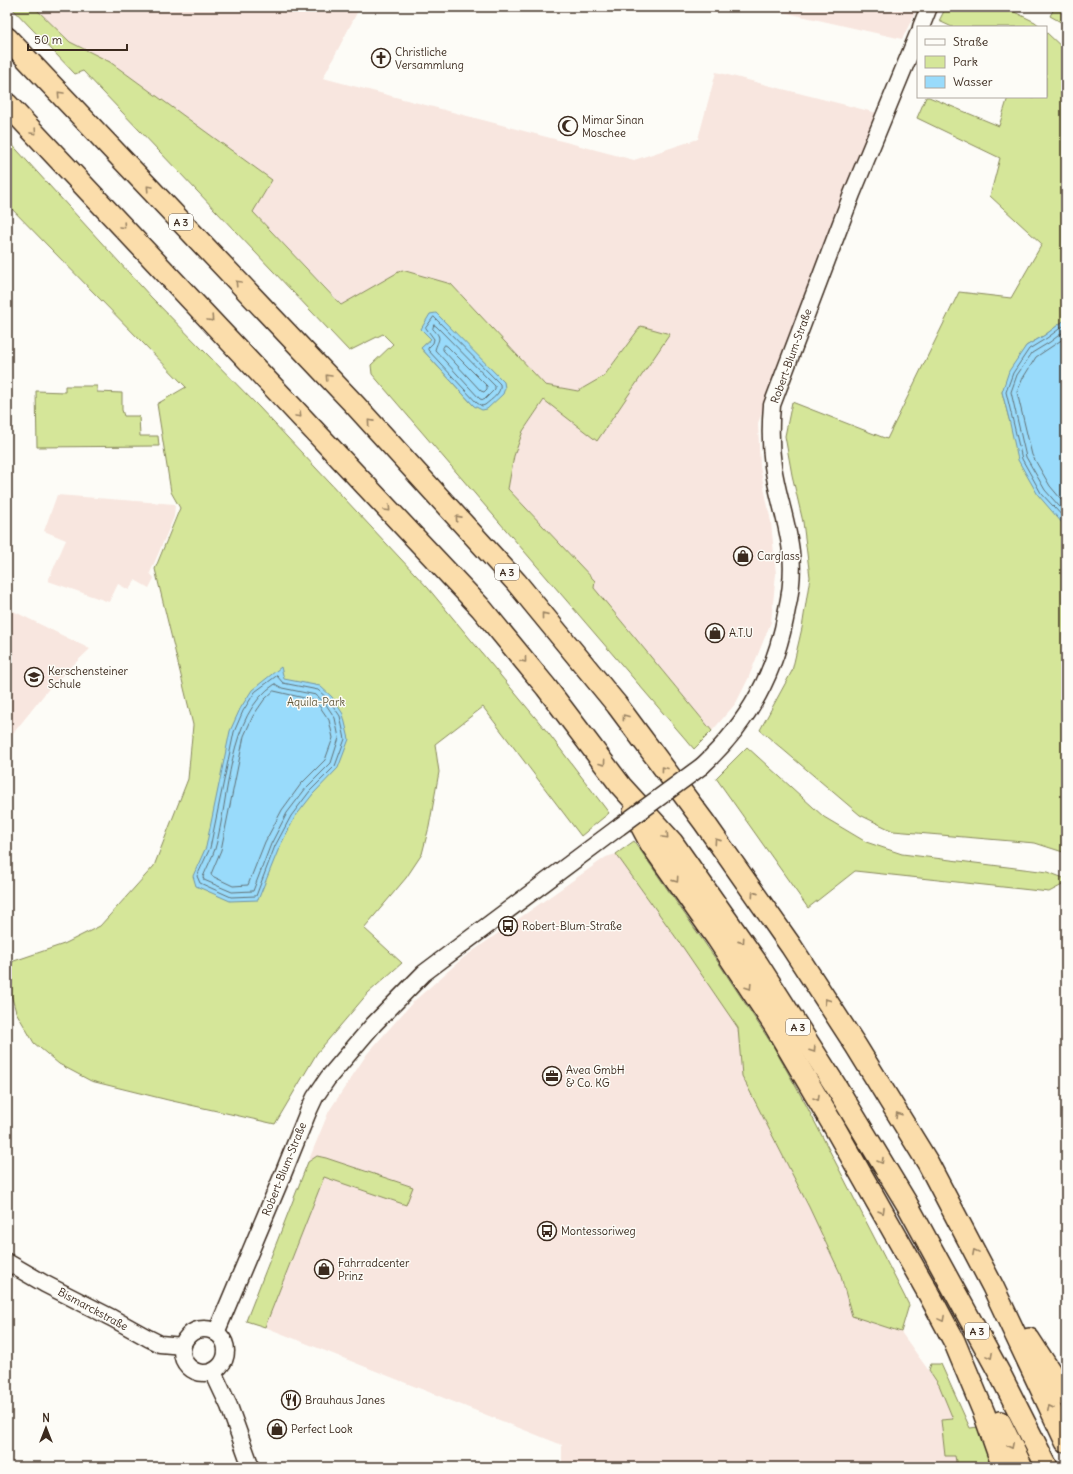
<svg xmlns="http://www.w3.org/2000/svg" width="1073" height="1474" font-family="Delius,sans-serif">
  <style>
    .built { fill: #f8e6df }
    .green { fill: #d5e699; stroke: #88885c; fill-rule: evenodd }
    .water { fill: #99dbfb; stroke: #7394a3 }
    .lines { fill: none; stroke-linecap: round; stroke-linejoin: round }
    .shore { stroke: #617176; stroke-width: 1 }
    .secondary-casing { stroke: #3b2a1e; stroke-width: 19 }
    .highway-casing { stroke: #3b2a1e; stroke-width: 24 }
    .secondary { stroke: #fdfcf7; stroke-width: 16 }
    .highway { stroke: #fbddab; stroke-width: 21 }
    .secondary-bridge-casing { stroke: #3b2a1e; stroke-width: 19; stroke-linecap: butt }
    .secondary-bridge { stroke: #fdfcf7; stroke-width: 16 }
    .oneway { stroke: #9b8464 }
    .labels { text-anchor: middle; stroke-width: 3; stroke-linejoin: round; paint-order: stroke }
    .shield { fill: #fdfcf7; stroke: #75695f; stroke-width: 1 }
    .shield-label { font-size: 10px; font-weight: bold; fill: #3b2a1e }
    .poi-label { font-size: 11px; fill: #3b2a1e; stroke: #fdfcf7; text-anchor: start }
    .street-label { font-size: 11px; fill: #3b2a1e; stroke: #fdfcf7 }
    .park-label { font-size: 11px; fill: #62593d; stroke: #fdfcf7 }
  </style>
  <rect width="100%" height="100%" fill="#fdfcf7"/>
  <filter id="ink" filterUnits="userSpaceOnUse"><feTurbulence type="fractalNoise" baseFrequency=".025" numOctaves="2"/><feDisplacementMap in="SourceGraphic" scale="8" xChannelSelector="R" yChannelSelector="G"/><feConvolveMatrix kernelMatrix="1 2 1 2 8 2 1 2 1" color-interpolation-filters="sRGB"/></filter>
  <g filter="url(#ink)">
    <g class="built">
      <path d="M34,7h326l-37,71 311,82 64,-21 18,-67 161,41 -119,310 2,44 11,55 5,52 -5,48 -23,57 -12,24 -24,28 -118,-143 1,-7 -87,-92 6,-33 9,-25 22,-32 52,42 72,-107 -28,-8 -37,50 -26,15 -33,-6 -94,-101 -49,-14 -60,35 -89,-93 19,-32 -162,-118 -40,-20z"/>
      <path d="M761,7h157l-16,32z"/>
      <path d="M57,495l118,9 -1,13 -24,56 4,5 -5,10 -14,-8 -6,10 -11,-6 -9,18 -61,-21 18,-41 -22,-9z"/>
      <path d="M7,608l83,41 -39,37 -44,55z"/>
      <path d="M616,854l66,92 57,82 3,48 67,131 31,66 12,43 49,16 38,53 14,34 -12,1 4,36h10l2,11h-395v-22l-297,-118 59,-150 82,27 7,-17 -96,-31 -9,6 21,-51 38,-57 46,-52 50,-44 143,-101z"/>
    </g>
    <g class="green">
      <path d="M11,7h23l36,35 40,20 162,118 -19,32 88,93 61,-35 49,14 94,101 33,6 26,-15 37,-50 29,8 -73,107 -53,-41 -21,31 -9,25 -6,33 87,92 -1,7 118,143 -18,18 -322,-375 -1,-9 22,-21 -10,-10 -34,17 -266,-280 -8,3zM431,339l43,67 -53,-58z"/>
      <path d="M946,7h58l31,15 6,5h-89l-13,-6z"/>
      <path d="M1055,7h11v18l-16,-9z"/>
      <path d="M1046,32l20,19v268l-21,16 -19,11 -24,46 7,27 54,105h3v329l-31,-10 -142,-12 -33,-16 -100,-85 32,-59 10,-43 8,-51 -7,-55 -11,-47 -7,-39 7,-34 95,37 72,-147 52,6 31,-54 -52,-48 10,-38 -83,-40 9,-21h3l70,29 9,-29h38z"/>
      <path d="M7,139l144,158 108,110 169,181 121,146 60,79 -28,23 -98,-129 -48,37 4,28 -10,55 -7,27 -16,24 -42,50 38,35 -34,30 -51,60 -42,71 -107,-24 -77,-19 -32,-17 -25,-21 -18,-31 -9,-31v-13l7,-7 50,-17 36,-18 54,-60 34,-87 5,-54 -38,-156 25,-61 -9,-16 -14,-88 29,-17 -179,-183z"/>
      <path d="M65,386h32v6l25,1v17l2,6h15l1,20h18l1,10 -122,1 -1,-56 29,1z"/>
      <path d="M747,747l77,70 42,25 36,12 146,18 18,7v4l-17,9 -194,-21 -47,37 -92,-130z"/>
      <path d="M634,841l86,124 53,81 32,57 104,202 -8,27 -49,-16 -12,-43 -31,-66 -67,-131 -4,-48 -56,-82 -66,-92z"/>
      <path d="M317,1156l9,2 87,29 -7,18 -82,-28 -59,150 -19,-6 62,-159z"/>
      <path d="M931,1364h10l29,64 8,-1 9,21 5,19h-35l-2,-11h-10l-4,-36 12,-1 -14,-34 -10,-15z"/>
    </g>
    <g class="water">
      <path d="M436,313l68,69 1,6 -2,6 -16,15 -5,1 -8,-4 -53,-58 10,-9 -10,-10 9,-15z"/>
      <path d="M1066,319v205h-3l-25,-29 -20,-35 -9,-41 -7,-27 7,-21 17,-25 19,-11z"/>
      <path d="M281,667l3,12 36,7 12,11 11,17 6,25 -11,29 -25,26 -18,23 -16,31 -21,52 -28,1 -34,-15 -3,-10 13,-29 24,-116 10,-22 12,-19z"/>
    </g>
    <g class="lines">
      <g class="shore">
        <path d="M434,317l66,67c2,9 -8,15 -15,21l-3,1 -5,-3 -49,-53v-2l5,-5 1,-4 -8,-11z"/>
        <path d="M1066,324l-19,14 -18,11 -16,24 -7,19 16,67 19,34 25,27"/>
        <path d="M434,325l2,1 59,60v3l-11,11 -4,-1 -45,-49c3,-11 8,-11 -2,-21z"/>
        <path d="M1066,330l-16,12 -18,11 -15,22 -6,17 15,65 19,33 21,24"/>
        <path d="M1066,337l-30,20 -13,21 -6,14 15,63 18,31 16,19"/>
        <path d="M445,345l2,1 40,40v3l-3,3 -3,-1 -38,-41v-2z"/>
        <path d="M277,676l6,7 35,7 11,10 11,16 5,23 -10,27 -25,25 -19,25 -16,30 -19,50 -25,1 -31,-14 -3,-7 13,-28 24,-116 9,-21 12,-19z"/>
        <path d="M275,684l7,4 34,7 9,8 10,15 4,20 -8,25 -25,25 -19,25 -16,31 -18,47 -21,1 -28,-12 -1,-3c4,-10 9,-19 12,-28 15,-51 12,-135 60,-165z"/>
        <path d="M274,691l39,9 7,7 9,13 4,18 -8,22 -24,24 -19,26 -17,32 -17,43 -15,1 -21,-10 -1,-2 10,-24 23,-114 9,-20 11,-16z"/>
      </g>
      <defs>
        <g id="secondary">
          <path d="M921,27l8,-20"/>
          <path d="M702,766c47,-44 74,-93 85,-157 4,-18 6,-38 4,-57 -3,-29 -14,-57 -18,-86 -3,-22 -3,-39 -1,-61l80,-211 66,-160"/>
          <path d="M7,1262l38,22 67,34 36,20 12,6 23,2"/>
          <circle cx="204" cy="1351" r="22"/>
          <path d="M216,1333l67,-159 25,-62 7,-15 13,-19 46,-54 50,-51 195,-146"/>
          <path d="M213,1372l16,34 22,61"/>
        </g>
        <g id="highway">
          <path d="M7,38l348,367 161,177 101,123 87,117 87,124 65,100 72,117 65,124 73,155"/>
          <path d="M7,104l474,504 65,79 75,99 51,56 85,121 80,125 70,116 94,172 46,91"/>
          <path d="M634,812l17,32 66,94 58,88 61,104 94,166 24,45 30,72 19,54"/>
          <path d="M1029,1339l37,57"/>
          <path d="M1000,1422l22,45"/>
        </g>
      </defs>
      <use href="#secondary" class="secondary-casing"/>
      <use href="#highway" class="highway-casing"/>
      <use href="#secondary" class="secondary"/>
      <use href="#highway" class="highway"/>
      <defs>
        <path id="secondary-bridge" d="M619,827l83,-61"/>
      </defs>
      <use href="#secondary-bridge" class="secondary-bridge-casing"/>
      <use href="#secondary-bridge" class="secondary-bridge"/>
    </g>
    <defs><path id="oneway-chevron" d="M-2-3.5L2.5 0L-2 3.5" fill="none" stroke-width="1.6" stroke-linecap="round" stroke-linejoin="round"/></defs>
    <g class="oneway">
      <use href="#oneway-chevron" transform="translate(60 94) rotate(-133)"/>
      <use href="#oneway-chevron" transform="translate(34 132) rotate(47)"/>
      <use href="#oneway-chevron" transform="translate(149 188) rotate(-133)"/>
      <use href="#oneway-chevron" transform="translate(123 226) rotate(47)"/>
      <use href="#oneway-chevron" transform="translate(238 283) rotate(-133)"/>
      <use href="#oneway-chevron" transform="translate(211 319) rotate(47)"/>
      <use href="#oneway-chevron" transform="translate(328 377) rotate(-133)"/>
      <use href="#oneway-chevron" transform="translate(299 415) rotate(47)"/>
      <use href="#oneway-chevron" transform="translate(370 422) rotate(-132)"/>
      <use href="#oneway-chevron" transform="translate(388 509) rotate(47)"/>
      <use href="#oneway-chevron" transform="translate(458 518) rotate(-132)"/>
      <use href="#oneway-chevron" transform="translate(544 615) rotate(-129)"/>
      <use href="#oneway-chevron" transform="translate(524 660) rotate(51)"/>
      <use href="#oneway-chevron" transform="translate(625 717) rotate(-126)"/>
      <use href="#oneway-chevron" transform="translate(603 763) rotate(53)"/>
      <use href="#oneway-chevron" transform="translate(664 769) rotate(-127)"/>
      <use href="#oneway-chevron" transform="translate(666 836) rotate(47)"/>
      <use href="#oneway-chevron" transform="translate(717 841) rotate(-125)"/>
      <use href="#oneway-chevron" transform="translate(676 880) rotate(55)"/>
      <use href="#oneway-chevron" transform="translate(754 894) rotate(-125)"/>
      <use href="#oneway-chevron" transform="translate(742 941) rotate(55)"/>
      <use href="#oneway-chevron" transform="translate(749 987) rotate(57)"/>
      <use href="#oneway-chevron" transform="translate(827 1001) rotate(-123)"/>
      <use href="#oneway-chevron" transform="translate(813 1050) rotate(57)"/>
      <use href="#oneway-chevron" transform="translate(817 1098) rotate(59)"/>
      <use href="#oneway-chevron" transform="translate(898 1115) rotate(-122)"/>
      <use href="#oneway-chevron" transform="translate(881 1161) rotate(59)"/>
      <use href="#oneway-chevron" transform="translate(882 1211) rotate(60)"/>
      <use href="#oneway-chevron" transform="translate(975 1252) rotate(-118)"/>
      <use href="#oneway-chevron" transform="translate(942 1319) rotate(62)"/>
      <use href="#oneway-chevron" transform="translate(990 1356) rotate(62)"/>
      <use href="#oneway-chevron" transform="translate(1050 1408) rotate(-116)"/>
      <use href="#oneway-chevron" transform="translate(1011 1446) rotate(64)"/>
    </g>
  </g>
  <defs>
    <symbol id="church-ring" viewBox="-11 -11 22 22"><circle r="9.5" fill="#fdfcf7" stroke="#3b2a1e" stroke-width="1.5"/><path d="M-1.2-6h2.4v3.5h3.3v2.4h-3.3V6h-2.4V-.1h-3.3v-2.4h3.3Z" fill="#3b2a1e"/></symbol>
    <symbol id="mosque-ring" viewBox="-11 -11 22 22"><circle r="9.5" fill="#fdfcf7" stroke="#3b2a1e" stroke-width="1.5"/><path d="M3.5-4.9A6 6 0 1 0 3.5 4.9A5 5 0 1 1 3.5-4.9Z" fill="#3b2a1e"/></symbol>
    <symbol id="shop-ring" viewBox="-11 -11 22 22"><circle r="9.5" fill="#fdfcf7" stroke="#3b2a1e" stroke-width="1.5"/><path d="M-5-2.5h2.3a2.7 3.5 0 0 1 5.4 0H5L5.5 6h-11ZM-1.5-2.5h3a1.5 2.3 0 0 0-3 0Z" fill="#3b2a1e"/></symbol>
    <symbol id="school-ring" viewBox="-11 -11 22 22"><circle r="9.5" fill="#fdfcf7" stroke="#3b2a1e" stroke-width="1.5"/><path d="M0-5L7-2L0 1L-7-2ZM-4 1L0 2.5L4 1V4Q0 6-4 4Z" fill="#3b2a1e"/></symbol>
    <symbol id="bus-ring" viewBox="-11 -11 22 22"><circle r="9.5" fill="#fdfcf7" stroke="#3b2a1e" stroke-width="1.5"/><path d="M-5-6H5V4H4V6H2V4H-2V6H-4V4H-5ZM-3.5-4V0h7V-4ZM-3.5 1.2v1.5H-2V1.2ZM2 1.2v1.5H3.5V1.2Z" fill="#3b2a1e"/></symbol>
    <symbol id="office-ring" viewBox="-11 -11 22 22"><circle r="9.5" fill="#fdfcf7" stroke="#3b2a1e" stroke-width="1.5"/><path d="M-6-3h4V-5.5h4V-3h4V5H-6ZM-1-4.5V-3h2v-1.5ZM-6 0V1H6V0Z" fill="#3b2a1e"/></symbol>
    <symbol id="restaurant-ring" viewBox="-11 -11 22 22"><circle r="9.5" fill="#fdfcf7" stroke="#3b2a1e" stroke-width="1.5"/><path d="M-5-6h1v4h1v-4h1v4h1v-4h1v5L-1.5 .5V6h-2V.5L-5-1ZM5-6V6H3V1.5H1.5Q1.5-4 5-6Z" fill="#3b2a1e"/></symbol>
  </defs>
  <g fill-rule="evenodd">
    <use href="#church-ring" x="370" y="47" width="22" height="22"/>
    <use href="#mosque-ring" x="557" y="115" width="22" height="22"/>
    <use href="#shop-ring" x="732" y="545" width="22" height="22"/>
    <use href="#shop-ring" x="704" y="622" width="22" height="22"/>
    <use href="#school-ring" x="23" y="666" width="22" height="22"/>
    <use href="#bus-ring" x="497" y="915" width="22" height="22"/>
    <use href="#office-ring" x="541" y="1065" width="22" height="22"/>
    <use href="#bus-ring" x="536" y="1220" width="22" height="22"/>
    <use href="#shop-ring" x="313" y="1258" width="22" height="22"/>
    <use href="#restaurant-ring" x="280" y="1389" width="22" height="22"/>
    <use href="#shop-ring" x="266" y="1418" width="22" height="22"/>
  </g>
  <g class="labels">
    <g class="shield">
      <rect x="169" y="214" width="24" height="16" rx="3"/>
      <rect x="495" y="564" width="24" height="16" rx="3"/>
      <rect x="786" y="1019" width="24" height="16" rx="3"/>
      <rect x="965" y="1323" width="24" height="16" rx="3"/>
    </g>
    <g class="shield-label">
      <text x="181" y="226">A 3</text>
      <text x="507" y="576">A 3</text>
      <text x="798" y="1031">A 3</text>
      <text x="977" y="1335">A 3</text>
    </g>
    <g class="poi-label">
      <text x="395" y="56">Christliche<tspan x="395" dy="13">Versammlung</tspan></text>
      <text x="582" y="124">Mimar Sinan<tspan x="582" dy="13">Moschee</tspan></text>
      <text x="757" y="560">Carglass</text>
      <text x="729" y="637">A.T.U</text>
      <text x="48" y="675">Kerschensteiner<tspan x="48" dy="13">Schule</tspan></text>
      <text x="522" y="930">Robert-Blum-Straße</text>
      <text x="566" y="1074">Avea GmbH<tspan x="566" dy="13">&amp; Co. KG</tspan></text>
      <text x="561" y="1235">Montessoriweg</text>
      <text x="338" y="1267">Fahrradcenter<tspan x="338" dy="13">Prinz</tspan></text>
      <text x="305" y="1404">Brauhaus Janes</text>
      <text x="291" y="1433">Perfect Look</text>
    </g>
    <g class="street-label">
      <text transform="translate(791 356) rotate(-70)" y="4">Robert-Blum-Straße</text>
      <text transform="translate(284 1169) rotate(-68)" y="4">Robert-Blum-Straße</text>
      <text transform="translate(93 1309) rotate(28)" y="4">Bismarckstraße</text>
    </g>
    <g class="park-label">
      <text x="316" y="706">Aquila-Park</text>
    </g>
  </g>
  <rect width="1073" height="1474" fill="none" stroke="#fdfcf7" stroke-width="24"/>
  <rect x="12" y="12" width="1049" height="1450" fill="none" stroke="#3b2a1e" stroke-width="1.5" filter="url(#ink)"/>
  <rect x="917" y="26" width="130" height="72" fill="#fdfcf7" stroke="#afa8a0"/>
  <rect x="925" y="39" width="20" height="6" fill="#fdfcf7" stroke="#afa8a0"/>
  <text x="953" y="46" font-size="12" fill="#3b2a1e">Straße</text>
  <rect x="925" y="56" width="20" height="12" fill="#d5e699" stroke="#afa8a0"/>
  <text x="953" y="66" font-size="12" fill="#3b2a1e">Park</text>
  <rect x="925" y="76" width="20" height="12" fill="#99dbfb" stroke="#afa8a0"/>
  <text x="953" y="86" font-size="12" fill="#3b2a1e">Wasser</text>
  <g transform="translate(46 1428)" stroke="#fdfcf7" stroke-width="3" paint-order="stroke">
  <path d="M0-3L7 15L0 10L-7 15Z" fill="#3b2a1e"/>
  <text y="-6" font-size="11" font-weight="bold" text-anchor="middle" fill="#3b2a1e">N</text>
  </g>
  <path d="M28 44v6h99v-6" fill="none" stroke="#3b2a1e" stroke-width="2"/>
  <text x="34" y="44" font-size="12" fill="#3b2a1e" stroke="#fdfcf7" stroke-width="3" paint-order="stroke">50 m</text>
</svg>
